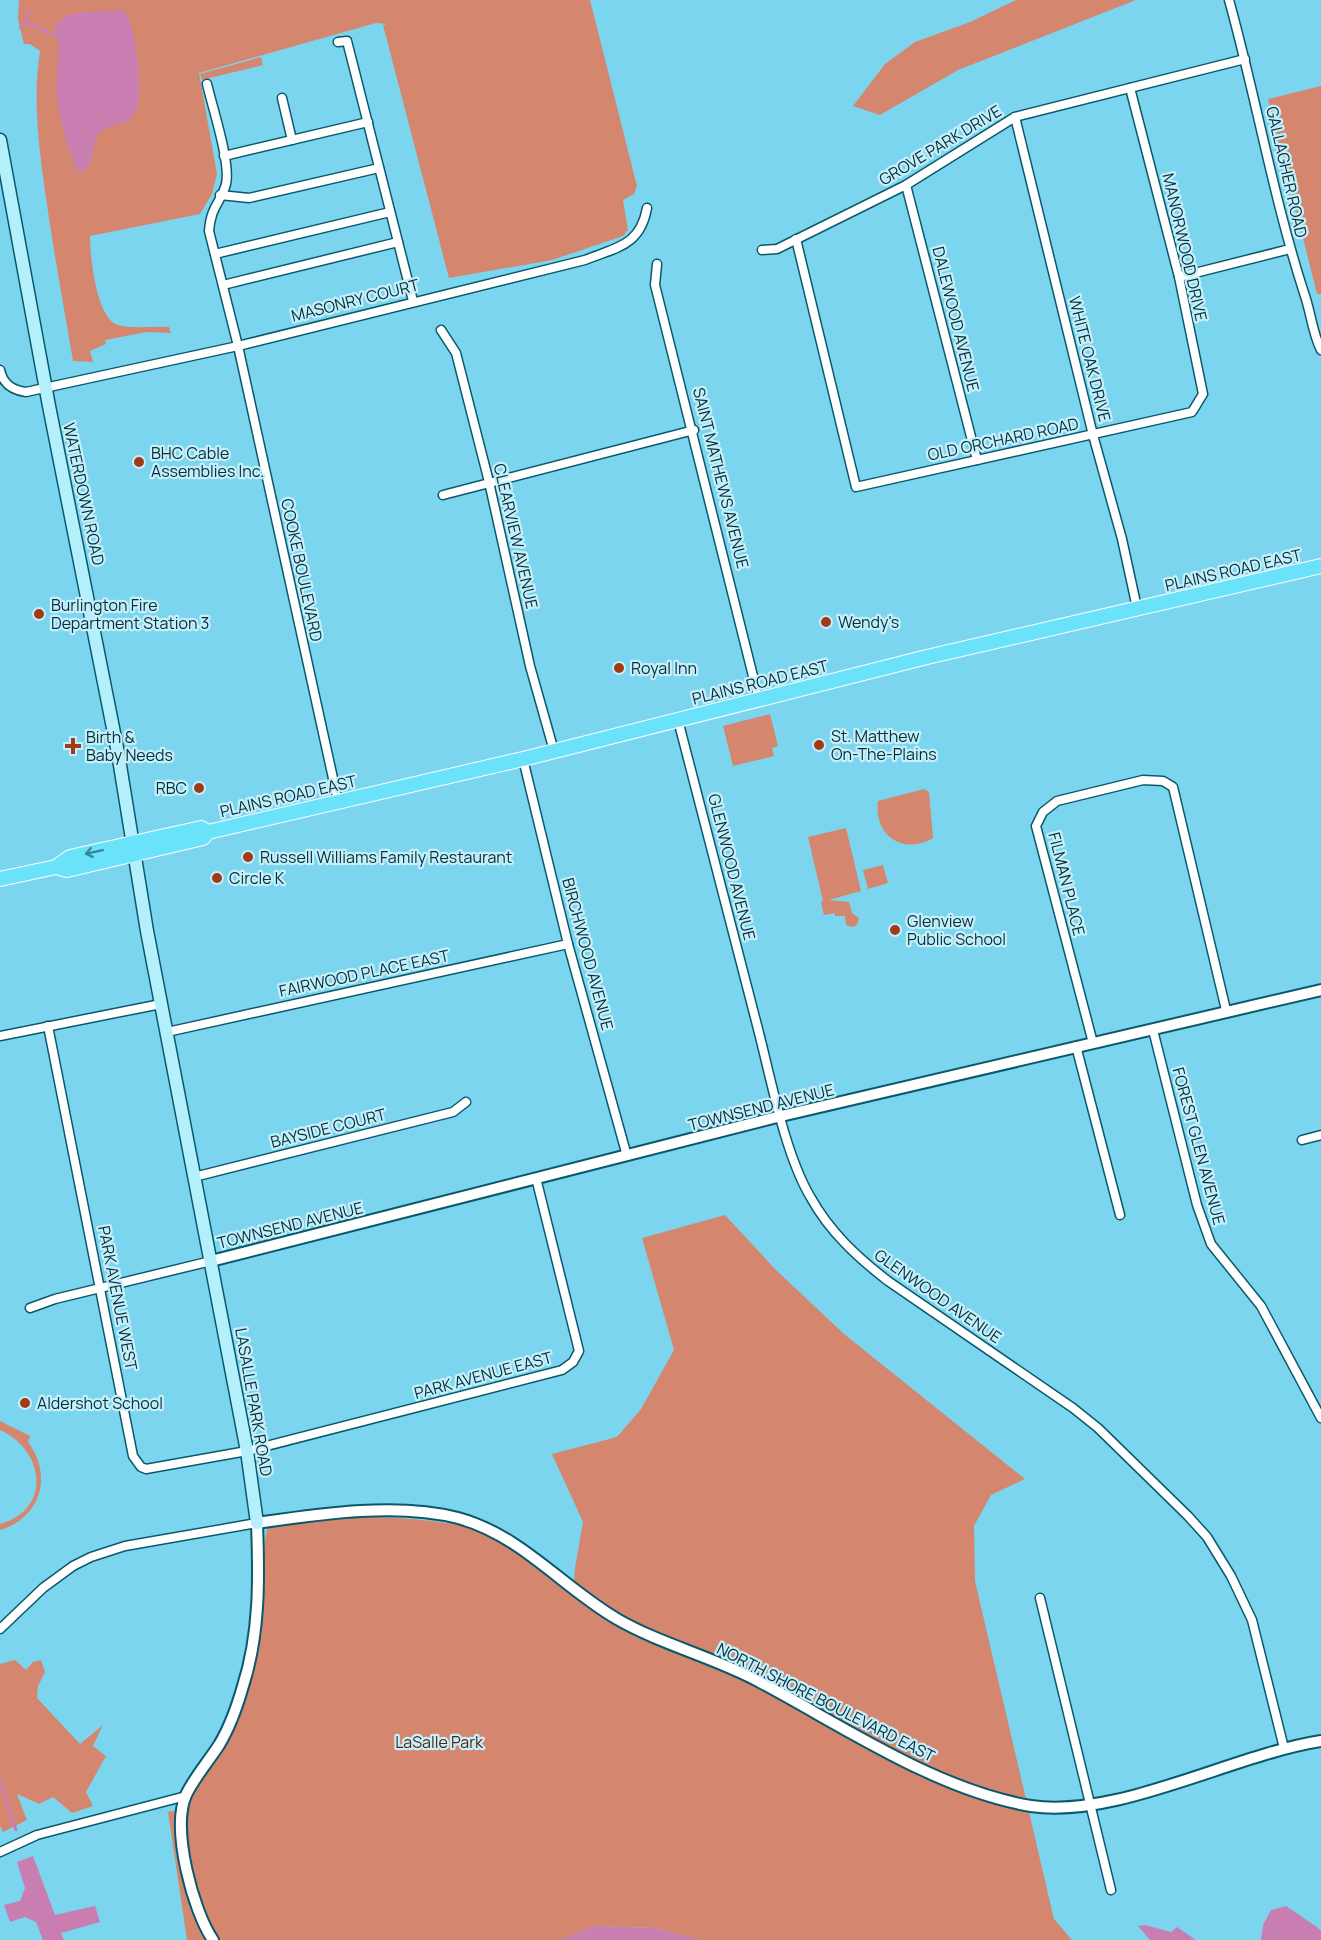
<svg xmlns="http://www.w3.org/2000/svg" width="1321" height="1940" font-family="Manrope,sans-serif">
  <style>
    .green { fill: #d4876e }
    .water { fill: #c97eb2 }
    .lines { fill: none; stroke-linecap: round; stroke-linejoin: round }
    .stream { stroke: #c97eb2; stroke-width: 3 }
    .minor-casing { stroke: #0a596b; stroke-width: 11 }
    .tertiary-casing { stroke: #0a596b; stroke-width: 14 }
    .secondary-casing { stroke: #0a596b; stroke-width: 15 }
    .primary-casing { stroke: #fff; stroke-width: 16 }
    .minor { stroke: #fff; stroke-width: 8 }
    .tertiary { stroke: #fff; stroke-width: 10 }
    .secondary { stroke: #b4f0fc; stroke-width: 12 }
    .primary { stroke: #6ae2fa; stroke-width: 14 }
    .oneway { stroke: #378898 }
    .poi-dot { fill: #a13b15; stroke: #c5effb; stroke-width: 2 }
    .labels { text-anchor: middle; stroke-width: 4.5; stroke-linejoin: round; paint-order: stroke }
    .street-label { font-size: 16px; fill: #042d37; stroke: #c5effb }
    .poi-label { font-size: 16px; fill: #042d37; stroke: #c5effb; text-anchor: start }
    .park-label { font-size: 16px; fill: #5a2310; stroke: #c5effb }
  </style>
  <rect width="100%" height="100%" fill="#7cd5ee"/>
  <g class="green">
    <path d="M19,0h571l47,186 -3,8 -11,6 5,30 -5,6 -71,24 -103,18 -66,-253 5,-1 -12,-1 -177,50 18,101 -5,20 -12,20 -110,22c0,19 6,83 28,89 12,4 37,1 51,2l2,6 -24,-1 -42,8 1,4 -16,7 3,11 -20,-1c-10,-59 -21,-118 -29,-177 -6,-45 -11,-88 -4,-133l-10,-7h-6l-6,-25z"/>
    <path d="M1016,0h120l-178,70 -78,45 -27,-9 32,-42 30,-22 55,-20z"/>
    <path d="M261,57l2,8 -61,15 -2,-6z"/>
    <path d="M1321,86v208h-4l-49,-195z"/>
    <path d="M770,714l8,32 -6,2 2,8 -41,10 -10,-40z"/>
    <path d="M924,789l5,3 4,46c-30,18 -60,-3 -55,-37z"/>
    <path d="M846,828l15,63 -32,9 20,2 3,11 7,5 -2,7 -4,2 -7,-2 -1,-9h-10v-3l-11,2 -3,-13 2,-1 -15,-64z"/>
    <path d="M883,865l5,18 -20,6 -5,-19z"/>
    <path d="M725,1215l51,55 68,64 181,145 -34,16 -17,31 1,55 79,338 18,21h-372l-46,-12 -60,-2 -33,14h-374l-19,-128 13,-2v-18l12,-20 23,-14 18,-45 10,-11 5,-36 5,-1 6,-29 3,-84 4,-23c37,-19 184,-14 221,5 31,16 55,43 85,61l2,-27 8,-46 -31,-68 65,-17 24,-28 33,-59 -32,-112z"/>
    <path d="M0,1421l30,15 -2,6c25,33 13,76 -28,88v-6c52,-14 45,-74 0,-94z"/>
    <path d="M15,1660l11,10 7,-8 8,-2 4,12 -7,14 -1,12 43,46 23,-19 -10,21 13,10 -20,36 7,14 -21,7 -19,-16 -14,7 -22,-10 10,26 -24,12 -3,-6v-162z"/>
  </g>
  <g class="water">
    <path d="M115,10l9,1c12,13 18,76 14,94 -1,6 -7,12 -10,17 -8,2 -20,4 -27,9 -12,11 -4,33 -20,42l-5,-4c-8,-24 -18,-49 -19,-74 -2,-27 7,-41 -3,-70l16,-11z"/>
    <path d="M33,1856l22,59 40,-9 5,16 -39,11 3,7h-21l-7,-18 -11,-5 -15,5 -6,-17 16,-4 5,-13 -8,-26z"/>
    <path d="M1286,1906l31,21 4,4v9h-60l2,-15 8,-15z"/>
    <path d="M1145,1925l26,7 6,-5 19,13h-46l-12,-14z"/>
    <path d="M594,1926l60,2 46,12h-139z"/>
  </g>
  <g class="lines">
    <g class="stream">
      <path d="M26,22l34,16"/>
      <path d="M20,28l6,-6 3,-11"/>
      <path d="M0,1781l16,49"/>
    </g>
    <defs>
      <g id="minor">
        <path d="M1229,0c27,97 44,197 75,293 7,19 8,39 17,57"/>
        <path d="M338,42l9,-1 66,260"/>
        <path d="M207,84c5,22 24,79 19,100 -5,19 -15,21 -17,47l29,115 100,455"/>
        <path d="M282,98l10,42"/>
        <path d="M1015,117l78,318 29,104 15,69"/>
        <path d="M224,156l144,-34"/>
        <path d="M906,185l71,275"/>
        <path d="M220,195l29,3 130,-30"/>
        <path d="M796,239l60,248 336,-75 11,-18 -24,-117 -49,-189"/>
        <path d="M762,250l15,-1 129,-64 109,-68 230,-58"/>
        <path d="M215,254l175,-42"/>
        <path d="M657,264l-2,21 104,415"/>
        <path d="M1179,277l111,-28"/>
        <path d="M223,285l175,-43"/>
        <path d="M441,330l15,23 33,129 41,184 24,85"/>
        <path d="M0,370c3,14 12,20 26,22l212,-46 347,-86c32,-13 55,-14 62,-52"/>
        <path d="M443,495l251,-65"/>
        <path d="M678,720c26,103 53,206 80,309 13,50 27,126 53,169 19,34 46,59 77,83l185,127 25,20 90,88 19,21 24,39 21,44 32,128"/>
        <path d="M523,759l45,185 59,212"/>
        <path d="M48,1026l85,430 8,11 5,2 101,-18 315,-81 11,-8 6,-11 -43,-173"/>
        <path d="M1153,1030l44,175 14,39 50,62 60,112"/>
        <path d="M167,1032l401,-88"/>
        <path d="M0,1036l161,-32"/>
        <path d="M1093,1043l-57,-217 7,-14 14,-11 86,-21 20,1 10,6 53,223"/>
        <path d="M1076,1046l44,169"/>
        <path d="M1302,1140l19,-5"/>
        <path d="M194,1177l259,-65 13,-10"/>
        <path d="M30,1308l25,-9 156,-38"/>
        <path d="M1040,1598l71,292"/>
        <path d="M0,1629l43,-41 30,-22 18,-9 34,-11 132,-23"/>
        <path d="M0,1852l37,-17 149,-39"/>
      </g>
      <g id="tertiary">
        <path d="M211,1261l570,-145 540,-126"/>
        <path d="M213,1940c-20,-29 -42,-111 -27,-145 8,-17 22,-33 33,-50 11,-18 18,-38 24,-59 17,-53 16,-108 14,-163 62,-9 140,-21 201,-5 63,17 104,69 159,101 45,26 97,38 143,63 83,44 176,108 271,124 86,13 201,-51 290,-65"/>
      </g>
      <path id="secondary" d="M0,140l49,266 69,347 29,178 100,520 10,72"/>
      <g id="primary">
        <path d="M56,867l14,-10 131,-29 7,4"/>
        <path d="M0,879l56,-12 11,3 136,-32 5,-6 315,-73 404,-102 394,-91"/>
      </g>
    </defs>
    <use href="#minor" class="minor-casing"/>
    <use href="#tertiary" class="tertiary-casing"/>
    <use href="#secondary" class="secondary-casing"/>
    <use href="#primary" class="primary-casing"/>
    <use href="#minor" class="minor"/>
    <use href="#tertiary" class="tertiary"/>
    <use href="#secondary" class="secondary"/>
    <use href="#primary" class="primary"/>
  </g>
  <defs><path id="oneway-shaft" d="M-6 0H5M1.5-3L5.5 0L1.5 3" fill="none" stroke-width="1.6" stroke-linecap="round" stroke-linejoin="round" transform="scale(1.5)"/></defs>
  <use class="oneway" href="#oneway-shaft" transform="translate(94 852) rotate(168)"/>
  <g class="poi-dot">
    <circle cx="139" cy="462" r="6"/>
    <circle cx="39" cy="614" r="6"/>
    <circle cx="826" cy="622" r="6"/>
    <circle cx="619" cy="668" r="6"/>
    <circle cx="819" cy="745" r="6"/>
    <path d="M70 737h6v6h6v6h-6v6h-6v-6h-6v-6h6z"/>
    <circle cx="199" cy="788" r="6"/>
    <circle cx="248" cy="857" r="6"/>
    <circle cx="217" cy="878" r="6"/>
    <circle cx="895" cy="930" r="6"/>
    <circle cx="25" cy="1403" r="6"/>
  </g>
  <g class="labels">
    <g class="street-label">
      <text transform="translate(940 145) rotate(-31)" y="6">GROVE PARK DRIVE</text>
      <text transform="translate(1287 172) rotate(77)" y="6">GALLAGHER ROAD</text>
      <text transform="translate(1185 247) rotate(77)" y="6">MANORWOOD DRIVE</text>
      <text transform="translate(355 300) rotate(-14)" y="6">MASONRY COURT</text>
      <text transform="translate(956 319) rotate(76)" y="6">DALEWOOD AVENUE</text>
      <text transform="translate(1090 359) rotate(76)" y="6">WHITE OAK DRIVE</text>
      <text transform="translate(1003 439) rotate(-12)" y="6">OLD ORCHARD ROAD</text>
      <text transform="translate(721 478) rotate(76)" y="6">SAINT MATHEWS AVENUE</text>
      <text transform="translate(84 494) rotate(78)" y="6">WATERDOWN ROAD</text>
      <text transform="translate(516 536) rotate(77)" y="6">CLEARVIEW AVENUE</text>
      <text transform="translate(302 570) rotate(78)" y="6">COOKE BOULEVARD</text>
      <text transform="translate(1233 570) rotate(-13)" y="6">PLAINS ROAD EAST</text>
      <text transform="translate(760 682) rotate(-14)" y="6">PLAINS ROAD EAST</text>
      <text transform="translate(288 796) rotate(-13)" y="6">PLAINS ROAD EAST</text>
      <text transform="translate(732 867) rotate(76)" y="6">GLENWOOD AVENUE</text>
      <text transform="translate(1067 884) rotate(76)" y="6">FILMAN PLACE</text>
      <text transform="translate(588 954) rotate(75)" y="6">BIRCHWOOD AVENUE</text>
      <text transform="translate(364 973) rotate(-12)" y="6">FAIRWOOD PLACE EAST</text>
      <text transform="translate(761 1107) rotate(-14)" y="6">TOWNSEND AVENUE</text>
      <text transform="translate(328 1128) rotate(-14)" y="6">BAYSIDE COURT</text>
      <text transform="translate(1199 1146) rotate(75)" y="6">FOREST GLEN AVENUE</text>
      <text transform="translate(290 1225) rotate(-14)" y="6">TOWNSEND AVENUE</text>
      <text transform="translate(938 1296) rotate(35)" y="6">GLENWOOD AVENUE</text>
      <text transform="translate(118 1298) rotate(79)" y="6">PARK AVENUE WEST</text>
      <text transform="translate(483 1375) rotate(-15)" y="6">PARK AVENUE EAST</text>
      <text transform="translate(254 1402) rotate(80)" y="6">LASALLE PARK ROAD</text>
      <text transform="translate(826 1702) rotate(27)" y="6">NORTH SHORE BOULEVARD EAST</text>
    </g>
    <g class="poi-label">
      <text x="151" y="459">BHC Cable<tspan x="151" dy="18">Assemblies Inc.</tspan></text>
      <text x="51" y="611">Burlington Fire<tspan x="51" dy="18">Department Station 3</tspan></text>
      <text x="838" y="628">Wendy's</text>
      <text x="631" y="674">Royal Inn</text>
      <text x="831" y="742">St. Matthew<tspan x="831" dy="18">On-The-Plains</tspan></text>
      <text x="86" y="743">Birth &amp;<tspan x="86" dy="18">Baby Needs</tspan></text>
      <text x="187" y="794" text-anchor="end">RBC</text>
      <text x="260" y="863">Russell Williams Family Restaurant</text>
      <text x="229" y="884">Circle K</text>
      <text x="907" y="927">Glenview<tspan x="907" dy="18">Public School</tspan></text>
      <text x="37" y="1409">Aldershot School</text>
    </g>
    <g class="park-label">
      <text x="439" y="1748">LaSalle Park</text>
    </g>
  </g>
</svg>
